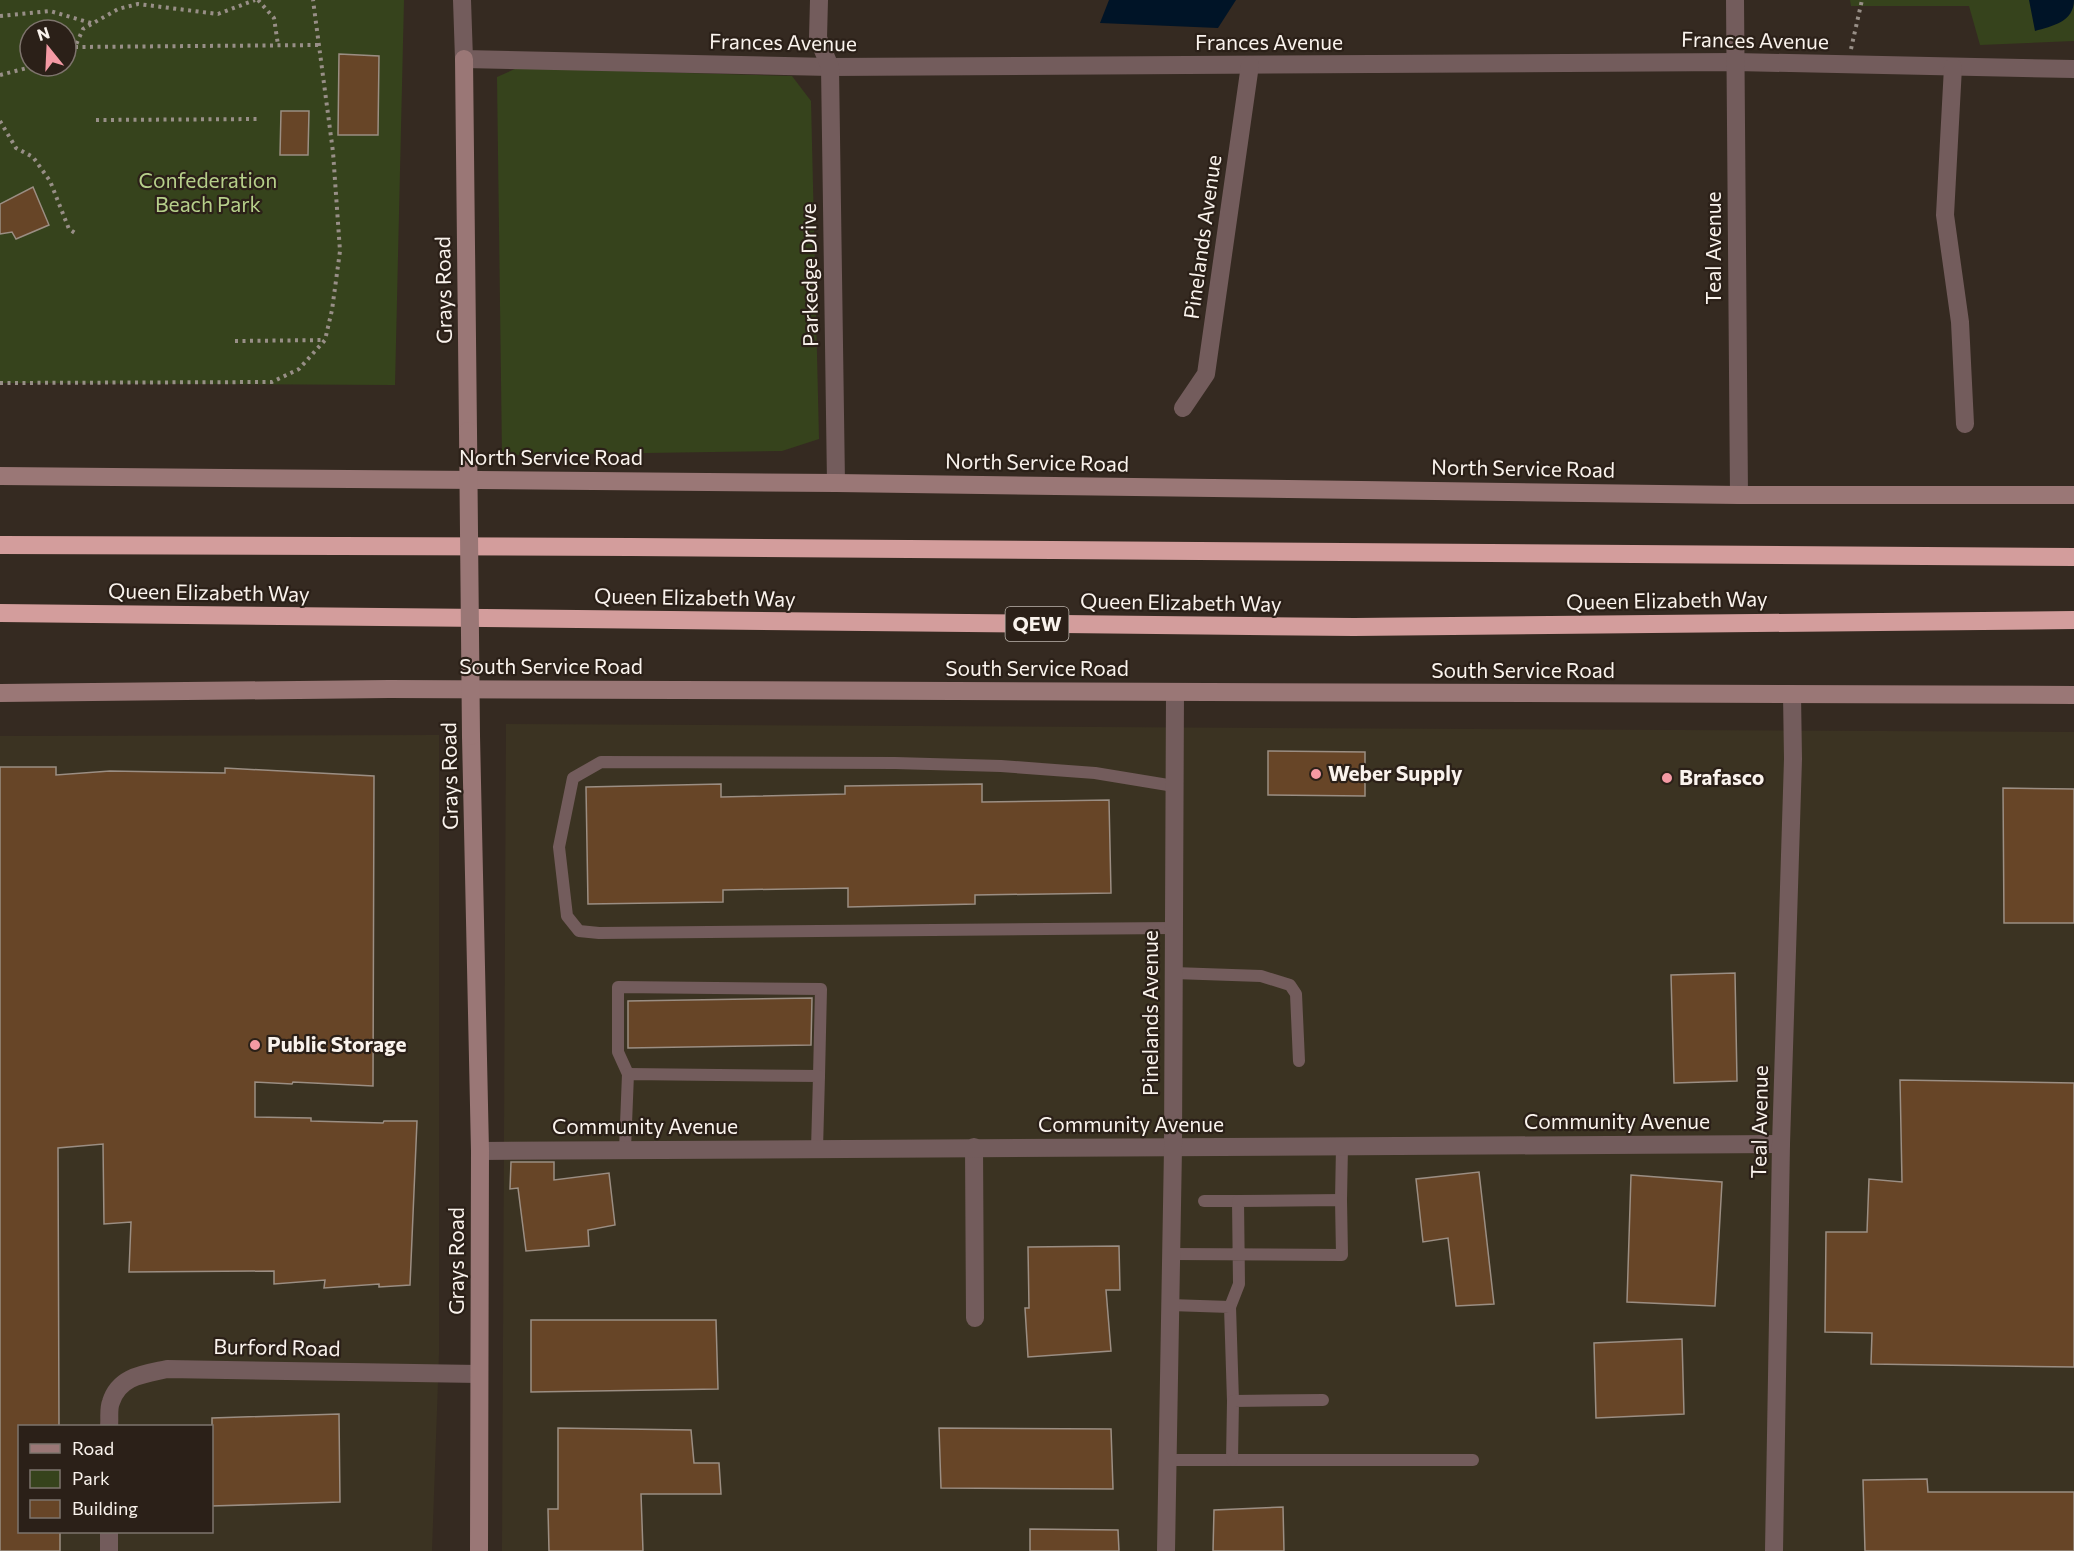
<svg xmlns="http://www.w3.org/2000/svg" width="2074" height="1551" font-family="Commissioner,sans-serif">
  <style>
    .industrial { fill: #3b3322; fill-rule: evenodd }
    .green { fill: #36431c; fill-rule: evenodd }
    .water { fill: #001427 }
    .building { fill: #674527; stroke: #9b8e83; stroke-width: 1.5 }
    .lines { fill: none; stroke-linecap: round; stroke-linejoin: round }
    .path { stroke: #988f87; stroke-width: 4; stroke-dasharray: 3 4.5; stroke-linecap: butt }
    .lane { stroke: #735c5c; stroke-width: 12 }
    .street { stroke: #735c5c; stroke-width: 18 }
    .secondary { stroke: #9a7776; stroke-width: 18 }
    .highway { stroke: #d39d9c; stroke-width: 18 }
    .secondary-bridge { stroke: #9a7776; stroke-width: 18 }
    .poi-dot { fill: #f49aa4; stroke: #2b2018; stroke-width: 2 }
    .labels { text-anchor: middle; stroke-width: 4.5; stroke-linejoin: round; paint-order: stroke }
    .shield { fill: #2b2018; stroke: #bcb4ad; stroke-width: 1.5 }
    .shield-label { font-size: 20px; font-weight: bold; fill: #faf3ed }
    .street-label { font-size: 21px; fill: #faf3ed; stroke: #2b2018 }
    .park-label { font-size: 21px; fill: #b6cf8a; stroke: #2b2018 }
    .poi-label { font-size: 21px; font-weight: bold; fill: #faf3ed; stroke: #2b2018; text-anchor: start }
  </style>
  <rect width="100%" height="100%" fill="#352a21"/>
  <g class="industrial">
    <path d="M506,724l1568,8v819h-1572z"/>
    <path d="M439,735v619l-7,197h-432v-815zM20,1426h192v106h-192z"/>
  </g>
  <g class="green">
    <path d="M0,0h404l-9,385 -395,-2zM30,30h36v36h-36z"/>
    <path d="M1850,0h224v41l-94,4 -11,-39h-118z"/>
    <path d="M517,68l275,8 19,25 8,338 -37,12 -280,4 -5,-378z"/>
  </g>
  <g class="water">
    <path d="M1109,0h127l-18,28 -118,-5z"/>
    <path d="M2029,0h45c0,22 -22,26 -39,31z"/>
  </g>
  <g class="building">
    <path d="M339,54l40,2 -1,79h-40z"/>
    <path d="M281,111h28l-1,44h-28z"/>
    <path d="M33,187l16,38 -33,14 -4,-7 -12,2v-30z"/>
    <path d="M1268,751l97,1v44l-97,-1z"/>
    <path d="M0,767h56v8l54,-4 115,2v-5l149,8 -1,310 -80,-4 -1,2 -37,-2v35l56,1v3l72,2 1,-2h33l-7,164 -31,2v-3l-55,4 1,-8 -51,4v-13l-145,1 2,-50 -27,2 -1,-80 -45,4 1,278h-39v106h40v19h-60z"/>
    <path d="M721,784v13l124,-3v-8l137,-2v18l127,-2 2,93 -136,2v9l-127,3v-19l-125,2v12l-135,2 -2,-117z"/>
    <path d="M2003,788l71,1v134h-70z"/>
    <path d="M1735,973l2,108 -63,2 -3,-108z"/>
    <path d="M812,998l-1,47 -183,3v-47z"/>
    <path d="M1900,1080l174,3v284l-203,-3 1,-31 -47,-1 1,-100h41l2,-53 33,3z"/>
    <path d="M511,1162h43v18l55,-7 6,52 -27,5 1,16 -63,5 -8,-63 -8,1z"/>
    <path d="M1479,1172l15,132 -38,2 -8,-68 -25,4 -7,-63z"/>
    <path d="M1631,1175l91,7 -7,124 -88,-4z"/>
    <path d="M1119,1246l1,44h-14l5,61 -83,6 -3,-49h4l-1,-61z"/>
    <path d="M531,1320h185l2,69 -187,3z"/>
    <path d="M1682,1339l2,75 -88,4 -2,-75z"/>
    <path d="M339,1414l1,88 -128,4v-88z"/>
    <path d="M558,1428l133,2 3,33h25l2,31h-80l2,57h-94l-1,-42h10z"/>
    <path d="M939,1428l172,1 2,60 -172,-1z"/>
    <path d="M1927,1479l1,13h146v59h-209l-2,-71z"/>
    <path d="M1283,1507l1,44h-71l1,-41z"/>
    <path d="M1030,1529l88,1 1,21h-89z"/>
  </g>
  <g class="lines">
    <g class="path">
      <path d="M258,0l16,18 4,27"/>
      <path d="M0,16l50,-5 41,12"/>
      <path d="M75,47l245,-2"/>
      <path d="M1851,49l11,-49"/>
      <path d="M66,54l9,-7 8,-18 35,-20 20,-5 80,10 37,-14"/>
      <path d="M0,75l35,-9"/>
      <path d="M96,120l164,-1"/>
      <path d="M0,121l16,27 17,9 17,24 19,48 6,4"/>
      <path d="M235,341l90,-1"/>
      <path d="M0,383l272,-1 27,-13 26,-29 7,-30 8,-59 -7,-99 -20,-152"/>
    </g>
    <g class="lane">
      <path d="M1174,928l-575,5 -20,-2 -12,-15 -8,-69 14,-69 28,-16 294,1 106,3 94,7 79,13"/>
      <path d="M1174,973l87,3 29,9 6,9 3,67"/>
      <path d="M628,1074l-10,-22v-65l203,2 -2,87"/>
      <path d="M625,1149l3,-75 191,2 -2,73"/>
      <path d="M1341,1200l1,-54"/>
      <path d="M1204,1201h34"/>
      <path d="M1171,1254l171,1 -1,-55 -103,1 1,83 -9,23"/>
      <path d="M1170,1305l60,2 3,94"/>
      <path d="M1167,1460h306"/>
      <path d="M1232,1460l1,-59 90,-1"/>
    </g>
    <g class="street">
      <path d="M462,0l2,59 366,8 906,-5 338,7"/>
      <path d="M819,0l-1,38 12,29 6,416"/>
      <path d="M1735,0l4,495"/>
      <path d="M1953,67l-8,148 15,107 5,102"/>
      <path d="M1183,408l23,-34 44,-309"/>
      <path d="M974,1147l1,171"/>
      <path d="M480,1151l1301,-7"/>
      <path d="M109,1426c1,-7 -1,-17 2,-24 8,-26 33,-28 56,-33l312,5"/>
      <path d="M109,1551v-19"/>
      <path d="M1166,1551l7,-403 2,-456"/>
      <path d="M1774,1551l7,-407 12,-385 -1,-65"/>
    </g>
    <g class="secondary">
      <path d="M464,59l4,372"/>
      <path d="M0,476l836,7 903,12h335"/>
      <path d="M0,693l389,-4 1685,6"/>
      <path d="M471,736l9,415 -1,400"/>
    </g>
    <g class="highway">
      <path d="M0,545l631,2 1443,10"/>
      <path d="M0,613l1354,14 720,-7"/>
    </g>
    <path class="secondary-bridge" d="M468,431l3,305"/>
  </g>
  <g class="poi-dot">
    <circle cx="1316" cy="774" r="6"/>
    <circle cx="1667" cy="778" r="6"/>
    <circle cx="255" cy="1045" r="6"/>
  </g>
  <g class="labels">
    <rect class="shield" x="1005.5" y="607" width="63" height="34" rx="4.5"/>
    <g class="shield-label">
      <text x="1037" y="631">QEW</text>
    </g>
    <g class="street-label">
      <text transform="translate(1755 41) rotate(1)" y="7">Frances Avenue</text>
      <text transform="translate(783 43) rotate(1)" y="7">Frances Avenue</text>
      <text x="1269" y="50">Frances Avenue</text>
      <text transform="translate(1203 237) rotate(-82)" y="7">Pinelands Avenue</text>
      <text transform="translate(1714 248) rotate(-90)" y="7">Teal Avenue</text>
      <text transform="translate(810 275) rotate(-91)" y="7">Parkedge Drive</text>
      <text transform="translate(444 290) rotate(-91)" y="7">Grays Road</text>
      <text x="551" y="465">North Service Road</text>
      <text transform="translate(1037 463) rotate(1)" y="7">North Service Road</text>
      <text transform="translate(1523 469) rotate(1)" y="7">North Service Road</text>
      <text transform="translate(209 593) rotate(1)" y="7">Queen Elizabeth Way</text>
      <text transform="translate(695 598) rotate(1)" y="7">Queen Elizabeth Way</text>
      <text transform="translate(1667 601) rotate(-1)" y="7">Queen Elizabeth Way</text>
      <text transform="translate(1181 603) rotate(1)" y="7">Queen Elizabeth Way</text>
      <text x="551" y="674">South Service Road</text>
      <text x="1037" y="676">South Service Road</text>
      <text x="1523" y="678">South Service Road</text>
      <text transform="translate(450 776) rotate(-91)" y="7">Grays Road</text>
      <text transform="translate(1151 1013) rotate(-90)" y="7">Pinelands Avenue</text>
      <text x="1617" y="1129">Community Avenue</text>
      <text transform="translate(1760 1122) rotate(-89)" y="7">Teal Avenue</text>
      <text x="1131" y="1132">Community Avenue</text>
      <text x="645" y="1134">Community Avenue</text>
      <text transform="translate(457 1261) rotate(-90)" y="7">Grays Road</text>
      <text transform="translate(277 1348) rotate(1)" y="7">Burford Road</text>
    </g>
    <g class="park-label">
      <text x="208" y="188">Confederation<tspan x="208" dy="24">Beach Park</tspan></text>
    </g>
    <g class="poi-label">
      <text x="1328" y="781">Weber Supply</text>
      <text x="1679" y="785">Brafasco</text>
      <text x="267" y="1052">Public Storage</text>
    </g>
  </g>
  <rect x="18" y="1425" width="195" height="108" fill="#2b2018" stroke="#7e746d" stroke-width="1.5"/>
  <rect x="30" y="1444" width="30" height="9" fill="#9a7776" stroke="#7e746d" stroke-width="1.5"/>
  <text x="72" y="1455" font-size="18" fill="#faf3ed">Road</text>
  <rect x="30" y="1470" width="30" height="18" fill="#36431c" stroke="#7e746d" stroke-width="1.5"/>
  <text x="72" y="1485" font-size="18" fill="#faf3ed">Park</text>
  <rect x="30" y="1500" width="30" height="18" fill="#674527" stroke="#7e746d" stroke-width="1.5"/>
  <text x="72" y="1515" font-size="18" fill="#faf3ed">Building</text>
  <g transform="translate(48 48) rotate(342)"><circle r="28" fill="#2b2018" stroke="#7e746d" stroke-width="1.5"/>
  <path d="M0-4.5L10 22L0 15L-10 22Z" fill="#f49aa4"/>
  <text y="-9" font-size="16" font-weight="bold" text-anchor="middle" fill="#faf3ed">N</text>
  </g>
</svg>
